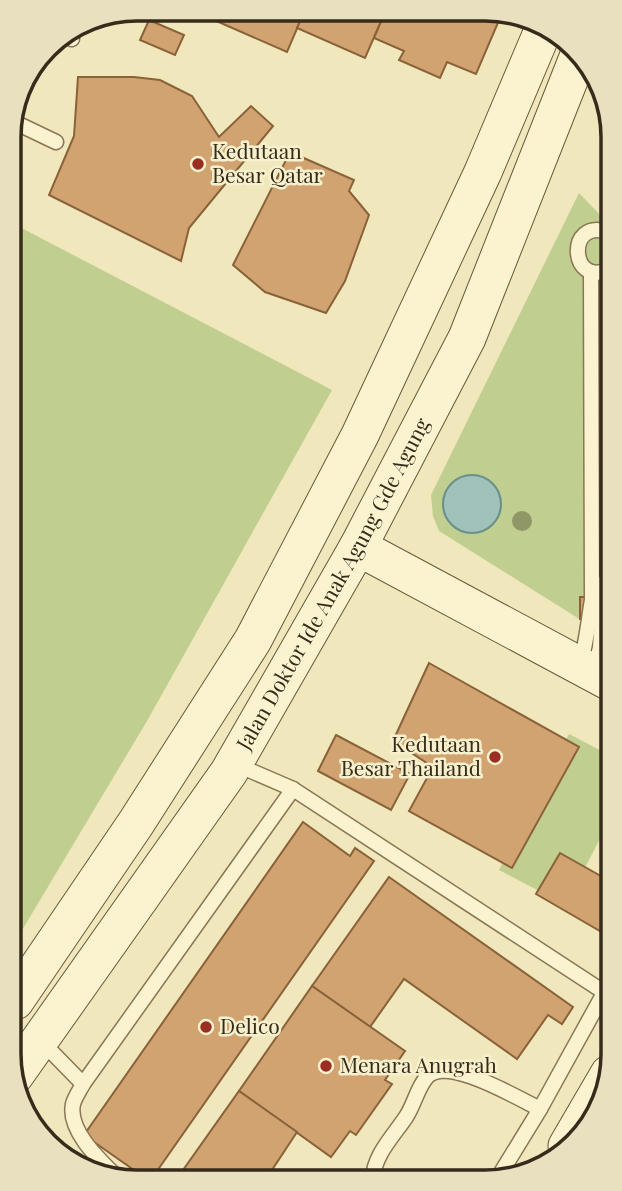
<svg xmlns="http://www.w3.org/2000/svg" width="622" height="1191" font-family="'Playfair Display',serif">
  <style>
    .green { fill: #c0ce90 }
    .water { fill: #a1c1bb; stroke: #688f8a; stroke-width: 2 }
    .building { fill: #d1a370; stroke: #89623a; stroke-width: 2 }
    .lines { fill: none; stroke-linecap: round; stroke-linejoin: round }
    .lane-casing { stroke: #897655; stroke-width: 17 }
    .secondary-casing { stroke: #6a5738; stroke-width: 39 }
    .lane { stroke: #fbf3d0; stroke-width: 14 }
    .secondary { stroke: #fbf3d0; stroke-width: 37 }
    .tree { fill: #909767 }
    .poi-dot { fill: #9b2e22; stroke: #f7f0cd; stroke-width: 2.5 }
    .labels { text-anchor: middle; stroke-width: 5; stroke-linejoin: round; paint-order: stroke }
    .poi-label { font-size: 21px; fill: #372c1b; stroke: #f7f0cd; text-anchor: start }
    .street-label { font-size: 21px; fill: #372c1b; stroke: #f7f0cd }
    .rim { fill: none; stroke: #372c1b; stroke-width: 3.5 }
  </style>
  <rect width="100%" height="100%" fill="#f0e7bd"/>
  <g class="green">
    <path d="M579,193l28,29 3,410 -29,-12 -142,-89 -6,-15 -2,-21z"/>
    <path d="M10,222l322,168 -185,331 -132,221z"/>
    <path d="M569,734l42,22v61l-45,88 -67,-35z"/>
  </g>
  <circle class="water" cx="472" cy="504" r="29"/>
  <g class="building">
    <path d="M189,9l116,1 -18,42z"/>
    <path d="M305,10h81l-21,48 -68,-30z"/>
    <path d="M386,10l117,1 -27,63 -29,-12 -7,16 -41,-18 5,-9 -30,-13z"/>
    <path d="M149,20l35,15 -9,20 -35,-15z"/>
    <path d="M78,77h56l26,3 32,16 27,41 32,-31 22,20 -84,102 -8,33 -132,-66 25,-59z"/>
    <path d="M290,152l64,28 -5,11 20,24 -24,66 -19,32 -61,-21 -32,-27z"/>
    <rect x="580" y="597" width="30" height="22"/>
    <path d="M429,663l150,84 -67,121 -103,-57 24,-44 -40,-26z"/>
    <path d="M336,735l74,39 -19,36 -73,-39z"/>
    <path d="M303,822l47,34 5,-8 19,13 -224,320h-19l-6,-4 6,-9 -47,-33z"/>
    <path d="M560,853l48,27 4,-6v64l-76,-44z"/>
    <path d="M389,877l184,130 -11,17 -14,-9 -31,44 -113,-80 -34,48 -58,-41z"/>
    <path d="M312,986l93,65 -20,29 7,4 -36,51 -6,-4 -19,26 -92,-66z"/>
    <path d="M239,1091l58,41 -31,47 -90,1z"/>
  </g>
  <g class="lines">
    <defs>
      <g id="lane">
        <path d="M67,35l5,4"/>
        <path d="M10,120l46,22"/>
        <path d="M607,232c-41,-14 -37,55 1,38"/>
        <path d="M580,664c7,-22 8,-42 12,-64l-1,-328"/>
        <path d="M593,672l7,-24 3,-45 -7,-20"/>
        <path d="M235,764l58,25 320,209"/>
        <path d="M41,1041l42,43"/>
        <path d="M499,1176l41,-67 64,-116"/>
        <path d="M373,1178c1,-23 21,-43 33,-61 8,-12 11,-28 20,-39 19,-24 91,20 114,31"/>
        <path d="M121,1181c-18,-18 -54,-49 -48,-77 2,-7 7,-14 10,-20l210,-295"/>
      </g>
      <g id="secondary">
        <path d="M358,547l252,135"/>
        <path d="M15,1001l121,-178 117,-183 107,-205 123,-263 61,-144"/>
        <path id="s1" d="M15,1075l214,-303 129,-225 109,-209 112,-283"/>
        <path d="M567,1146l42,-72"/>
      </g>
    </defs>
    <use href="#lane" class="lane-casing"/>
    <use href="#secondary" class="secondary-casing"/>
    <use href="#lane" class="lane"/>
    <use href="#secondary" class="secondary"/>
  </g>
  <circle class="tree" cx="522" cy="521" r="10"/>
  <g class="poi-dot">
    <circle cx="198" cy="164" r="7"/>
    <circle cx="495" cy="757" r="7"/>
    <circle cx="206" cy="1027" r="7"/>
    <circle cx="326" cy="1066" r="7"/>
  </g>
  <g class="labels">
    <g class="poi-label">
      <text x="212" y="159">Kedutaan<tspan x="212" dy="24">Besar Qatar</tspan></text>
      <text x="481" y="752" text-anchor="end">Kedutaan<tspan x="481" dy="24">Besar Thailand</tspan></text>
      <text x="220" y="1034">Delico</text>
      <text x="340" y="1073">Menara Anugrah</text>
    </g>
    <g class="street-label">
      <text dy="7" stroke="none"><textPath href="#s1" startOffset="586">Jalan Doktor Ide Anak Agung Gde Agung</textPath></text>
    </g>
  </g>
  <path d="M0 0H622V1191H0ZM137 21H485A116 116 0 0 1 601 137V1054A116 116 0 0 1 485 1170H137A116 116 0 0 1 21 1054V137A116 116 0 0 1 137 21Z" fill="#e8e0bf" fill-rule="evenodd"/>
  <path class="rim" d="M137 21H485A116 116 0 0 1 601 137V1054A116 116 0 0 1 485 1170H137A116 116 0 0 1 21 1054V137A116 116 0 0 1 137 21Z"/>
</svg>
